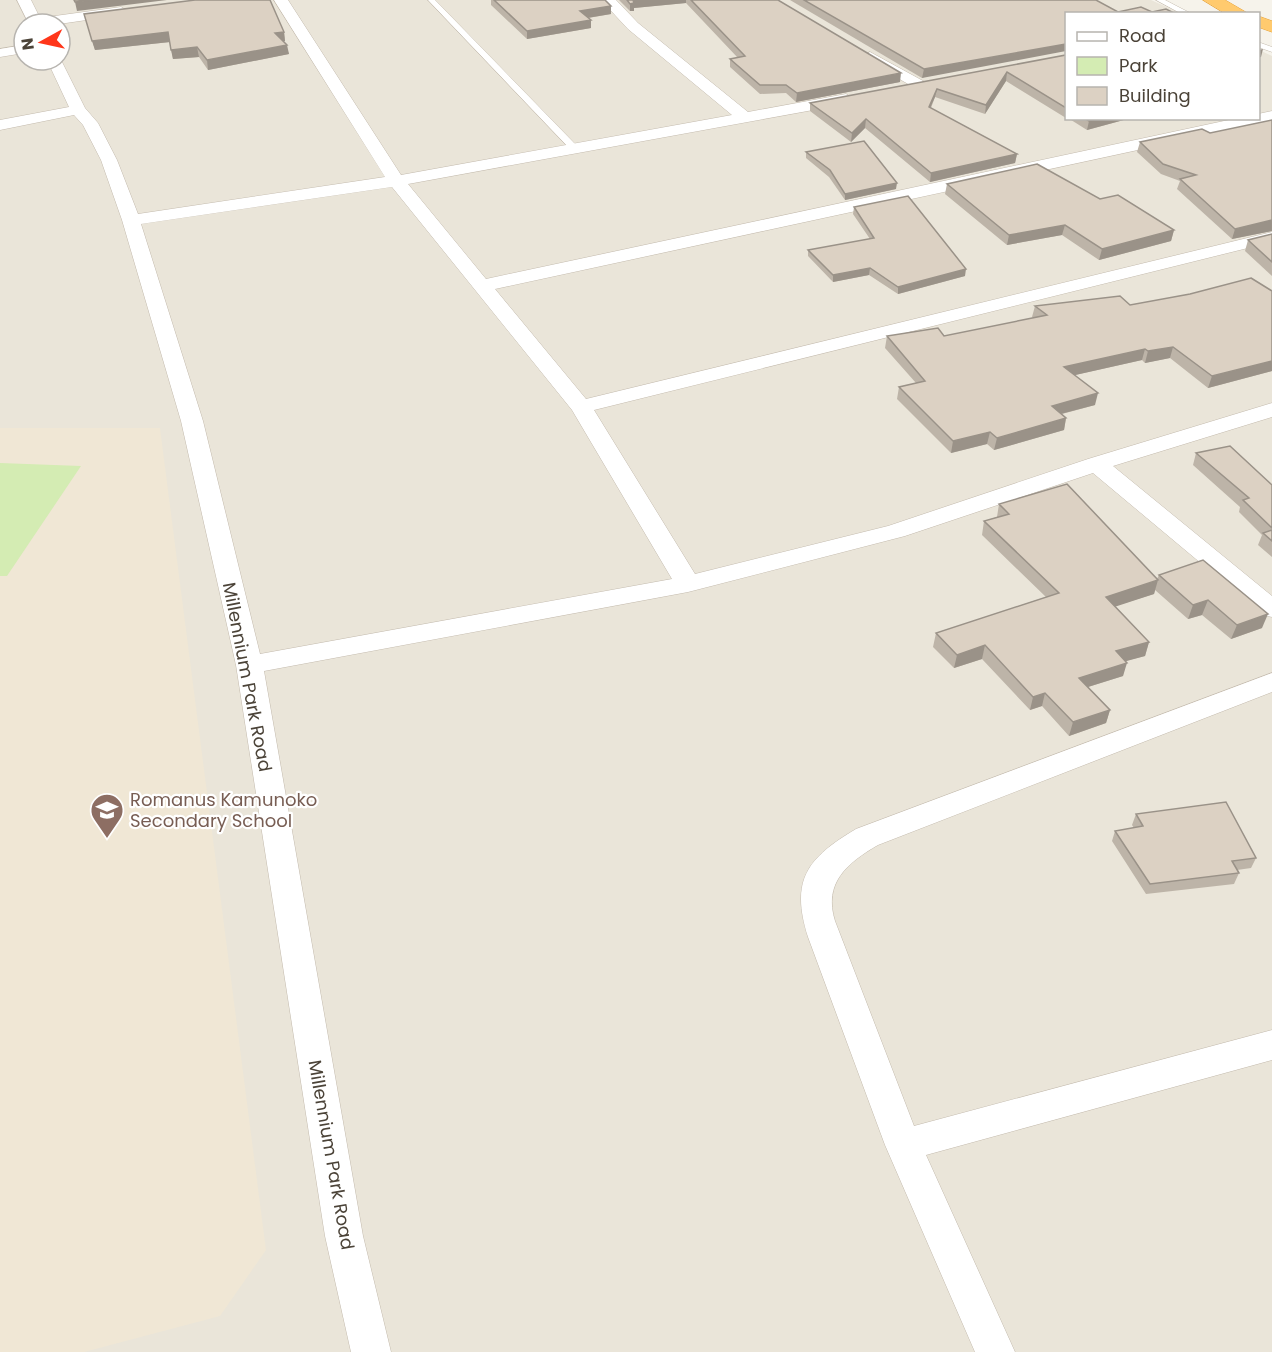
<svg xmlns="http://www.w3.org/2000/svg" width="1272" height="1352" font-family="Poppins,sans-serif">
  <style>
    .residential { fill: #eae5d9; fill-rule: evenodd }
    .education { fill: #f0e7d5 }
    .green { fill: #d4ecb3 }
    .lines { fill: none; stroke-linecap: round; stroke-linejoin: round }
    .lane-casing { stroke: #c3baad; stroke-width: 1 }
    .street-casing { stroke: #c3baad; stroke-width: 1 }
    .highway-casing { stroke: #e6a036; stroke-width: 1 }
    .lane { fill: #fff; fill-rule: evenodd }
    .street { fill: #fff; fill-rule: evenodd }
    .highway { fill: #ffca6e; fill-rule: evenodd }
    .wall { fill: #bdb4a8 }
    .shaded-wall { fill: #9a9288 }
    .building { fill: #dcd1c3; stroke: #9a9288; stroke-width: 1.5 }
    .labels { text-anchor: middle; stroke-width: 4.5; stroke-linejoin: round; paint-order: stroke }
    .street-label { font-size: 18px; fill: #4b4338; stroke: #fff }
    .education-label { font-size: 18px; fill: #785e54; stroke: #fff; text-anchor: start }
  </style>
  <rect width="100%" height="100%" fill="#f6f3eb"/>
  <path class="residential" d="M0,0h1151l29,13 -114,1v104h192l1,-68 13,6v1296h-1272zM24,24h36v36h-36z"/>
  <path class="education" d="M0,428h160l106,822 -46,66 -136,36h-84z"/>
  <path class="green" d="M0,463l81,3 -74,110h-7z"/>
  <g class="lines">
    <defs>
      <g id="lane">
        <path d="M428,0h7l143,147v4h-6z"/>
        <path d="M1156,0h9l27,14h-10z"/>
        <path d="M1258,42l14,5v5l-14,-5z"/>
      </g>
      <g id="street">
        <path d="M17,0h14l9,18 81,-11 7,4 -7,4 -62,9h-30z"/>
        <path d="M274,0h14l113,175 331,-60 -104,-86 -27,-29h15l22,23 110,89 98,-18 8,5 -8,5 -438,80 78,95 752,-161h20v-4l14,-3v10l-777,168 91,110 686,-167v10l-678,168 101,164 193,-48 200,-67 184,-56v14l-159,49 159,130v21l-9,-2 -170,-142 -188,63 -217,56 -424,79 99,565 28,116h-40l-26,-116 -89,-571 -55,-244 -59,-201 -21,-60 -18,-35 -9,-10 -74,15v-10l69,-13 -22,-47 13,-2 25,50 13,15 19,37 21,54 247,-37zM392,187l180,223 100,169 -412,75 -57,-233 -62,-197z"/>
        <path d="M24,45v8l-24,4v-8z"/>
        <path d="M870,52l55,30 3,3 -8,5 -5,-2 -50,-29 -2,-3z"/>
        <path d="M1272,673v19l-394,153c-31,18 -55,38 -43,76l79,205 358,-96v30l-346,95 89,197h-40l-90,-207 -77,-208c-18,-57 -1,-79 48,-108z"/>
      </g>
      <g id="highway">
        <path d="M1203,0h22l24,14h-23z"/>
        <path d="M1258,16l14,5v11l-14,-5z"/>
      </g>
    </defs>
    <use href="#lane" class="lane-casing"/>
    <use href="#street" class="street-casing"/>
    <use href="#highway" class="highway-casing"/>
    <use href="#lane" class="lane"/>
    <use href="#street" class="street"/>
    <use href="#highway" class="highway"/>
  </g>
  <g class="wall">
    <path d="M491,0h114l6,14 -23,4 3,2v8l-64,11 -36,-34z"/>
    <path d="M619,0h159l122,82 -104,20 -10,-9 -26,1 -30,-27v-8l8,-1 -52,-55 -52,5v3h-4z"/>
    <path d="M790,0h306l-174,78z"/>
    <path d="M84,14l200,18 1,9h-1l5,13 -81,16 -9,-13 -26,2 -3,-17 -75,8z"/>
    <path d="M1066,55v63l-60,-37 -21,33 -50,-17 -4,11 86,46 -2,9 -85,19 -65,-54 -14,14 -41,-31v-8z"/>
    <path d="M1068,118h63l-44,12z"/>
    <path d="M1272,120v111l-40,8 -55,-50 3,-8 -19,-7 -24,-22 3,-10 70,-9z"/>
    <path d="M806,152l90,37 -51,11 -16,-23 -23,-19z"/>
    <path d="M947,184l153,15 74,31 -3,11 -72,19 -37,-25 -55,10 -62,-51z"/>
    <path d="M854,207l111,69 -67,18 -29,-19 -36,7 -25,-26v-6l62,-11 -17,-25z"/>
    <path d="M1272,234v42l-27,-25 3,-11z"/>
    <path d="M1272,291v80l-64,17 -38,-30 -25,5 -3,-3 -67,15 20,30 -33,9 4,4 -2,12 -70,20 -7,-6 -36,9 -54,-54 2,-12 17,-4 -31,-35 2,-12h57l90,-18 -2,-1 3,-11 95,-1z"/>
    <path d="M1196,453l76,32v72l-14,-12 4,-10 -23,-23 1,-5 -47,-42z"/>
    <path d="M999,504l158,75 2,-4 103,53 -31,11 -29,-24 -14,4 -33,-29 -1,4 -39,12 34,36 -4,14 -20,5 -2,15 -35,11 22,23 -4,13 -37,13 -27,-30 -12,4 -48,-51 -28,9 -21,-21 3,-14 110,-36 -64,-62 2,-14 13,-4z"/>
    <path d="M1136,814l120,44 -5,10 -14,2 2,3 -5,11 -88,10 -34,-53 3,-10 19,-3 -2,-3z"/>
  </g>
  <g class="shaded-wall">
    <path d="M93,0h74l-90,11 -2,-9z"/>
    <path d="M633,0h53v3l-52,5v3h-4v-7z"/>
    <path d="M611,6v8l-30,5 -1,-8z"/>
    <path d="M591,20v8l-64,11v-8z"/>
    <path d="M168,32l2,10 -75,8 -3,-9z"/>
    <path d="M284,32l1,9 -9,2 -1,-10z"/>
    <path d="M1066,44v7l-144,27 2,-9z"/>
    <path d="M287,45l2,9 -81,16 -1,-10z"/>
    <path d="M197,47l2,10 -26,2 -2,-9z"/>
    <path d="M1263,49l-2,8 -3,1v-8z"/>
    <path d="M1007,72l-1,9 -21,33 1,-9z"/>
    <path d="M901,73l-1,9 -104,20 1,-9z"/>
    <path d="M937,89l-2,8 -8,18 2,-8z"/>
    <path d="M1099,118h32l-44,12 2,-9z"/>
    <path d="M866,119l-1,9 -14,14 1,-9z"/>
    <path d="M1017,154l-2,9 -85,19 1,-9z"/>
    <path d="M897,183l-1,6 -51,11v-6z"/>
    <path d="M1272,220v11l-40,8 3,-10z"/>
    <path d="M1065,225l-3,10 -55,10 2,-10z"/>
    <path d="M1174,230l-3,11 -72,19 3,-11z"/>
    <path d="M870,268l-1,7 -36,7v-7z"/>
    <path d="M966,269l-1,7 -67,18v-7z"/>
    <path d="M1173,347l-3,11 -25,5 3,-12z"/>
    <path d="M1145,349l-3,11 -80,18 2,-11z"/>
    <path d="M1272,361v10l-64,17 4,-12z"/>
    <path d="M1098,393l-3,12 -46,12 3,-11z"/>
    <path d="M1066,418l-2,12 -70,20 3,-12z"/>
    <path d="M990,432l-3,12 -36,9 2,-12z"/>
    <path d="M1158,580l-4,14 -52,17 4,-14z"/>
    <path d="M1208,600l-6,15 -14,4 5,-14z"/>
    <path d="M1268,614l-6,14 -31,11 6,-14z"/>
    <path d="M1149,642l-4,14 -33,9 4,-14z"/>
    <path d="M985,645l-3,14 -28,9 3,-13z"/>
    <path d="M1127,663l-4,13 -48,15 4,-13z"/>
    <path d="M1045,693l-3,13 -12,4 3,-13z"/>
    <path d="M1110,710l-4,13 -37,13 4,-14z"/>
  </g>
  <g class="building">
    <path d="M74,0h19l-18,2z"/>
    <path d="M195,0h75l14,32 -9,1 12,12 -80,15 -10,-13 -26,3 -3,-18 -76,9 -8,-27z"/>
    <path d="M494,0h111l6,6 -31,5 11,9 -64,11z"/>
    <path d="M627,0h6l1,3 -4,1z"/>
    <path d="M691,0h87l123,73 -104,20 -11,-8h-26l-30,-26 15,-3z"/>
    <path d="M804,0h292l22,12 23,-5 11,5 14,-3 10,5h-110v30l-142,25z"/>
    <path d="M1066,55v53l-59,-36 -21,33 -49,-16 -8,18 88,47 -86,19 -65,-54 -14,14 -42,-30z"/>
    <path d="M1084,118h15l-10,3z"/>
    <path d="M1272,120v100l-37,9 -55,-50 16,-4 -33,-11 -23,-22 62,-13 8,4z"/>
    <path d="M864,141l33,42 -52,11 -15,-24 -24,-18z"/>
    <path d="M1037,164l63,35 18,-4 56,35 -72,19 -37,-24 -56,10 -62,-51z"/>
    <path d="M908,196l58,73 -68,18 -28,-19 -37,7 -25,-25 66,-12 -20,-31z"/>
    <path d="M1272,234v28l-24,-22z"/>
    <path d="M1251,278l21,13v70l-60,15 -39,-29 -25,4 -3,-2 -81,18 34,26 -46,13 14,12 -69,20 -7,-6 -37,9 -54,-54 26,-6 -38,-45 51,-8 6,8 103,-21 -12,-9 85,-10 10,9 60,-11z"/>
    <path d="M1230,446l42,39v43l-29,-28 6,-2 -53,-45z"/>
    <path d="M1067,484l91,96 -52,17 43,45 -33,9 11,12 -48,15 31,32 -37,12 -28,-29 -12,4 -48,-52 -28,10 -21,-22 123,-40 -75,-72 25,-7 -10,-10z"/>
    <path d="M1272,530v11l-9,-8z"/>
    <path d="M1203,560l65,54 -31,11 -29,-25 -15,5 -34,-30z"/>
    <path d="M1226,802l30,56 -24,3 7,12 -89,11 -35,-53 28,-5 -7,-12z"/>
  </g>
  <defs>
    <symbol id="school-pin" viewBox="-11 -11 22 30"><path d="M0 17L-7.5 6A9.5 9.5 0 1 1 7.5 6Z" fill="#8d6e63" stroke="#fff"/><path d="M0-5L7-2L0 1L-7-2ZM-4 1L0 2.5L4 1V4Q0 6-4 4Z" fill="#fff"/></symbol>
  </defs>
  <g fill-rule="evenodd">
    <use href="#school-pin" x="88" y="791" width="38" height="52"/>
  </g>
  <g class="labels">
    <g class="street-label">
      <text transform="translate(247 677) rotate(79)" y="6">Millennium Park Road</text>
      <text transform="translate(331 1155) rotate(80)" y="6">Millennium Park Road</text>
    </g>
    <g class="education-label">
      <text x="130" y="806">Romanus Kamunoko<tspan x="130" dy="21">Secondary School</tspan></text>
    </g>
  </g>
  <rect x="1065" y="12" width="195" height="108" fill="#ffffff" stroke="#b7b4af" stroke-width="1.5"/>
  <rect x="1077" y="32" width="30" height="9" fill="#ffffff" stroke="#b7b4af" stroke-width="1.5"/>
  <text x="1119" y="42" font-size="18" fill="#4b4338">Road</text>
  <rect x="1077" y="57" width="30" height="18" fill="#d4ecb3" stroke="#b7b4af" stroke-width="1.5"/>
  <text x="1119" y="72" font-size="18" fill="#4b4338">Park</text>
  <rect x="1077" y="87" width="30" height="18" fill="#dcd1c3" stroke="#b7b4af" stroke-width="1.5"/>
  <text x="1119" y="102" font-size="18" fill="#4b4338">Building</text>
  <g transform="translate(42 42) rotate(262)"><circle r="28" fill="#ffffff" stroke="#b7b4af" stroke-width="1.5"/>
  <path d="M0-4.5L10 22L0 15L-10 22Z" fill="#ff361a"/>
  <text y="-9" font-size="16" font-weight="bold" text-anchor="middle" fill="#4b4338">N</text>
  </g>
</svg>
